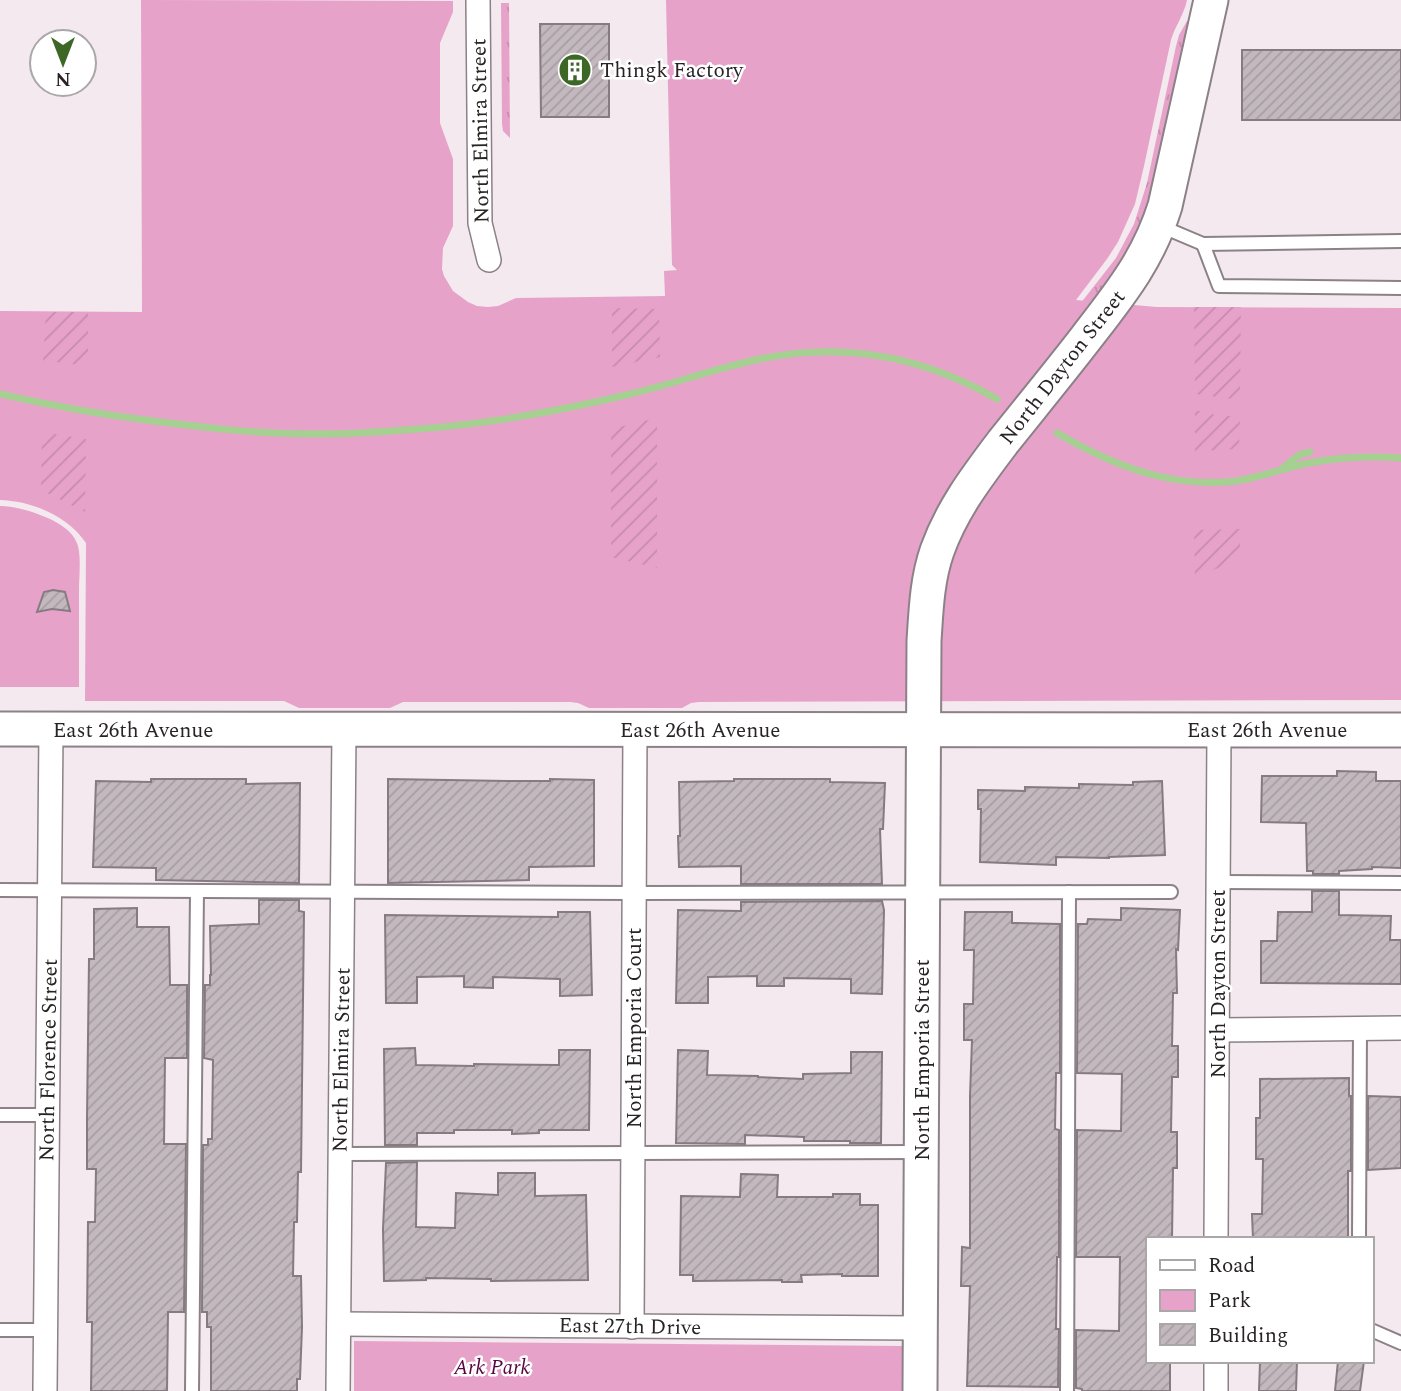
<svg xmlns="http://www.w3.org/2000/svg" width="1401" height="1391" font-family="Spectral,serif">
  <style>
    .grass { fill: url(#grass-tufts) }
    .park { fill: #e7a2ca }
    .garden { fill: url(#garden-furrows) }
    .lines { fill: none; stroke-linecap: round; stroke-linejoin: round }
    .stream { stroke: #a5d091; stroke-width: 7 }
    .building { fill: url(#building-hatch); stroke: #857b81; stroke-width: 2 }
    .lane-casing { stroke: #8b8187; stroke-width: 16 }
    .street-casing { stroke: #8b8187; stroke-width: 26 }
    .secondary-casing { stroke: #8b8187; stroke-width: 37 }
    .lane { stroke: #fff; stroke-width: 12 }
    .street { stroke: #fff; stroke-width: 23 }
    .secondary { stroke: #fff; stroke-width: 33 }
    .labels { text-anchor: middle; stroke-width: 5; stroke-linejoin: round; paint-order: stroke }
    .poi-label { font-size: 21px; fill: #282426; stroke: #fff; text-anchor: start }
    .street-label { font-size: 21px; fill: #282426; stroke: #fff }
    .park-label { font-size: 21px; font-style: italic; fill: #580541; stroke: #fff }
  </style>
  <defs>
    <pattern id="grass-tufts" width="24" height="20" patternUnits="userSpaceOnUse" patternTransform="scale(1.75)"><rect width="24" height="20" fill="#e7a2ca"/><path d="M3 7l-1-3M5 7V3M7 7l1-3M15 17l-1-3M17 17v-4M19 17l1-3" fill="none" stroke="#c68bad"/></pattern>
    <pattern id="garden-furrows" width="10" height="10" patternUnits="userSpaceOnUse" patternTransform="scale(1.75)"><rect width="10" height="10" fill="#e7a2ca"/><path d="M-1 1l2-2M0 10L10 0M9 11l2-2" fill="none" stroke="#c68bad"/></pattern>
    <pattern id="building-hatch" width="6" height="6" patternUnits="userSpaceOnUse" patternTransform="scale(1.75)"><rect width="6" height="6" fill="#c2b8be"/><path d="M-1 1l2-2M0 6l6-6M5 7l2-2" fill="none" stroke="#a79ea3"/></pattern>
  </defs>
  <rect width="100%" height="100%" fill="#f4e9ef"/>
  <g class="grass">
    <path d="M501,3h8l1,135 -7,-7 -1,-7z"/>
    <path d="M1187,21l2,1 -37,170c-17,58 -46,95 -83,141l-7,-6 54,-69 18,-34 13,-41 29,-137 3,-11z"/>
  </g>
  <g class="park">
    <path d="M141,0l312,1v11l-13,31v80l13,36v67l-10,22 -1,21 2,7 9,15 15,11 9,4 11,1 10,-1 18,-8 149,-2 -1,-25 13,-1 -5,-5 -6,-265h521c-3,15 -12,26 -16,40l-27,126 -9,38 -17,38 -11,17 -31,41 81,7 244,1v392l-702,2 -8,1 -9,5h-93l-11,-5 -8,-1h-167l-13,6h-91l-15,-7h-199l1,-158c-18,-27 -54,-42 -86,-43v-189l142,1z"/>
    <path d="M0,506c20,0 67,14 76,35 6,11 3,35 3,48 0,33 0,65 0,98h-79z"/>
    <path d="M354,1341l549,5v45h-549z"/>
  </g>
  <g class="garden">
    <path d="M1194,307h47l-1,93 -45,-6z"/>
    <path d="M612,308l47,1 1,48 -48,10z"/>
    <path d="M46,312h42v54l-33,-4h-12z"/>
    <path d="M1195,410l25,6h20l-1,33 -44,2z"/>
    <path d="M657,418v150l-46,-11v-128z"/>
    <path d="M42,432l44,7 -1,73 -44,-22z"/>
    <path d="M1241,529l-2,30 -44,19 -1,-48z"/>
  </g>
  <g class="lines">
    <g class="stream">
      <path d="M0,394c48,11 97,20 146,26 54,7 109,14 164,14 40,1 81,-3 121,-6 67,-6 133,-18 199,-34 39,-9 78,-23 117,-32 88,-22 172,-8 250,37"/>
      <path d="M1057,433c55,32 114,56 179,48 27,-4 52,-15 79,-19 28,-5 57,-6 86,-4"/>
      <path d="M1283,468l16,-13 11,-3"/>
    </g>
  </g>
  <g class="building">
    <path d="M540,24h69v93h-68z"/>
    <rect x="1242" y="50" width="159" height="70"/>
    <path d="M53,590l12,2 5,19 -18,-2 -15,3 7,-20z"/>
    <path d="M1337,771l39,1v9h25v87l-29,-1v2l-33,2v3h-26v-3h-6l-1,-48 -45,-1 1,-46h75z"/>
    <path d="M151,779h95v5l54,-1 -1,100 -143,-3v-12l-63,-1 3,-86 55,1z"/>
    <path d="M388,779l119,2h43v-2l44,1v86l-65,1v13l-141,3z"/>
    <path d="M734,779h96v3l55,1 -2,46h-3l2,55h-141v-18l-62,1 -1,-31h2l-1,-54 55,-1z"/>
    <path d="M1162,781l3,74 -56,2v1l-53,-1v8l-76,-3 1,-53h-3v-19l47,1v-4l54,1v-4l54,1v-3z"/>
    <path d="M1312,891h27v24l52,1 -1,24h11v44l-140,-1v-42h16l1,-29h34z"/>
    <path d="M259,900h40v11l5,1 -3,260h-3l-1,50h-3l-1,54h8l1,51 -2,52h-3v12h-86v-64h-4v-15h-5l1,-167h5v-6h4l1,-79 -9,-2 1,-73h5v-10h1l-1,-49 49,-2z"/>
    <path d="M882,901l2,9 -2,84 -31,-1v-14l-67,-1v8h-27v-10l-49,1v26h-32l2,-93 63,1v-9z"/>
    <path d="M137,908v19h32l1,58h17v73h-22l-1,86h22l-2,168h-16l-1,79h-76l1,-69h-5l1,-100h7l1,-53h-9v-51l2,-159h5v-50z"/>
    <path d="M1121,908l59,2 -2,40 -2,-1 1,44h-4l-1,53h6v31h-6l-1,55h6v36h-4l-1,71h-25v122h23v30h-88v-2l-6,-1v-58l43,1 1,-74h-44l1,-127 44,1 1,-57 -45,-1 1,-149h9l1,-5 33,1z"/>
    <path d="M558,912h32l2,83 -32,1v-17l-67,-2v11l-29,-1v-11l-47,1v26h-31l-1,-88 173,2z"/>
    <path d="M965,912h47v11l48,1v149h-4l-1,56 4,1v127h-2l-1,72h3l-1,58 -91,-1 3,-100h-9l1,-39 8,1v-152l2,-56h-8v-36h9l1,-54h-10z"/>
    <path d="M415,1048l1,17 58,1v-2l85,1v-15h31l-1,80h-50v3l-27,1v-4h-58v3h-37v12h-32l-1,-96z"/>
    <path d="M678,1050l30,1 -1,24 51,1v1l45,2v-5l48,-1v-21h31l-1,91h-31v-2h-46v-4l-59,-2v9l-69,-1z"/>
    <path d="M1349,1078v18h2v75h-3v68h-95l-1,-25h10l1,-55h-7v-41h4v-39z"/>
    <path d="M1368,1096l33,1v71l-33,2z"/>
    <path d="M417,1162l-1,65 39,1 1,-35 42,2v-22h37v23l51,-1 2,85 -97,1v-2l-65,-1v2l-42,1 -1,-52 3,-66z"/>
    <path d="M741,1174l37,1 -1,22h56v-3h27v11h18v71h-36v-2l-41,1 1,7h-20v-2l-89,1v-6h-13l1,-79 59,1z"/>
    <path d="M1272,1361h25l-1,30h-37l1,-29z"/>
    <path d="M1338,1361h26l-4,30h-25z"/>
  </g>
  <g class="lines">
    <defs>
      <g id="lane">
        <path d="M1158,225l45,19 198,-3"/>
        <path d="M1203,244l16,42 182,2"/>
        <path d="M1219,882l182,1"/>
        <path d="M0,890l634,3 537,-1"/>
        <path d="M0,1115h48"/>
        <path d="M340,1154l581,-2"/>
        <path d="M1359,1239l1,-211"/>
        <path d="M0,1330h46"/>
        <path d="M1371,1330l30,13"/>
        <path d="M192,1391l5,-500"/>
        <path d="M1067,1391l2,-499"/>
      </g>
      <g id="street">
        <path d="M478,0l2,223 9,37"/>
        <path d="M1218,1030l183,-2"/>
        <path d="M1216,1239l3,-509"/>
        <path d="M339,1324l581,4"/>
        <path d="M632,1327l3,-597"/>
        <path d="M45,1391l6,-661"/>
        <path d="M338,1391l6,-661"/>
        <path d="M1216,1391v-30"/>
      </g>
      <g id="secondary">
        <path d="M0,729l1401,1"/>
        <path d="M920,1391l4,-750c2,-31 3,-61 13,-90 15,-42 39,-73 66,-109 28,-35 56,-69 83,-104 34,-44 62,-78 79,-132l46,-206"/>
      </g>
    </defs>
    <use href="#lane" class="lane-casing"/>
    <use href="#street" class="street-casing"/>
    <use href="#secondary" class="secondary-casing"/>
    <use href="#lane" class="lane"/>
    <use href="#street" class="street"/>
    <use href="#secondary" class="secondary"/>
  </g>
  <defs>
    <symbol id="building-disc" viewBox="-11 -11 22 22"><circle r="9.5" fill="#3c6725" stroke="#fff"/><path d="M-4-6H4V6H1V3H-1V6H-4ZM-2.5-4.3h1.7v1.8h-1.7ZM.8-4.3h1.7v1.8H.8ZM-2.5-1h1.7V.8h-1.7ZM.8-1h1.7V.8H.8Z" fill="#fff"/></symbol>
  </defs>
  <g fill-rule="evenodd">
    <use href="#building-disc" x="556" y="51" width="38" height="38"/>
  </g>
  <g class="labels">
    <g class="poi-label">
      <text x="600" y="77">Thingk Factory</text>
    </g>
    <g class="street-label">
      <text transform="translate(480 131) rotate(-91)" y="7">North Elmira Street</text>
      <text transform="translate(1062 367) rotate(-52)" y="7">North Dayton Street</text>
      <text x="133" y="737">East 26th Avenue</text>
      <text x="700" y="737">East 26th Avenue</text>
      <text x="1267" y="737">East 26th Avenue</text>
      <text transform="translate(1218 984) rotate(-90)" y="7">North Dayton Street</text>
      <text transform="translate(634 1028) rotate(-90)" y="7">North Emporia Court</text>
      <text transform="translate(48 1060) rotate(-89)" y="7">North Florence Street</text>
      <text transform="translate(341 1060) rotate(-89)" y="7">North Elmira Street</text>
      <text transform="translate(922 1060) rotate(-90)" y="7">North Emporia Street</text>
      <text transform="translate(630 1326) rotate(1)" y="7">East 27th Drive</text>
    </g>
    <g class="park-label">
      <text x="492" y="1374">Ark Park</text>
    </g>
  </g>
  <rect x="1146" y="1237" width="228" height="126" fill="#ffffff" stroke="#a9a7a8" stroke-width="2"/>
  <rect x="1160" y="1260" width="35" height="10" fill="#ffffff" stroke="#a9a7a8" stroke-width="2"/>
  <text x="1208" y="1272" font-size="21" fill="#282426">Road</text>
  <rect x="1160" y="1290" width="35" height="21" fill="#e7a2ca" stroke="#a9a7a8" stroke-width="2"/>
  <text x="1208" y="1307" font-size="21" fill="#282426">Park</text>
  <rect x="1160" y="1324" width="35" height="21" fill="url(#building-hatch)" stroke="#a9a7a8" stroke-width="2"/>
  <text x="1208" y="1342" font-size="21" fill="#282426">Building</text>
  <g transform="translate(63 63) rotate(180)"><circle r="33" fill="#ffffff" stroke="#a9a7a8" stroke-width="2"/>
  <path d="M0-5L12 26L0 18L-12 26Z" fill="#3c6725"/>
  <text y="-10" font-size="19" font-weight="bold" text-anchor="middle" fill="#282426">N</text>
  </g>
</svg>
